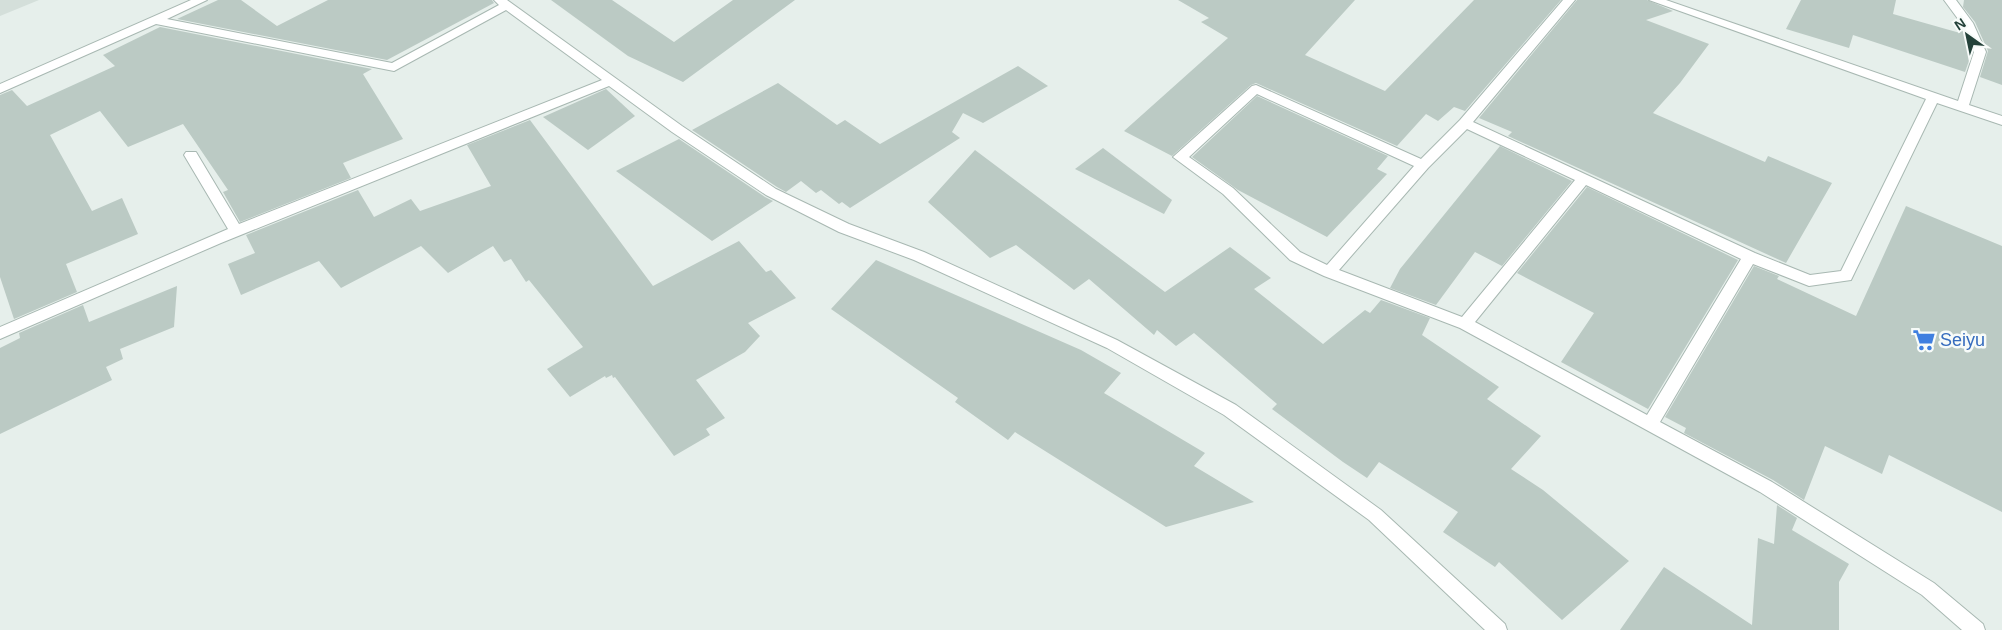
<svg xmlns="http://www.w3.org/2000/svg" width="2002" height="630" font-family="Helvetica,sans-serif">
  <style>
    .built { fill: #d4dfda }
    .building { fill: #bbcac4 }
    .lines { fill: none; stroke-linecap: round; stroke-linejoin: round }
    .minor-casing { stroke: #a8b8b2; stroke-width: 2 }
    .minor { fill: #fff; fill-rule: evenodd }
    .labels { text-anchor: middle; stroke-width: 5; stroke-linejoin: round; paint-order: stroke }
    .shop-label { font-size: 18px; fill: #366cbe; stroke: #f7fbf9; text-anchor: start }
  </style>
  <rect width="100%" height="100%" fill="#e6efeb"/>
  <path class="built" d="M0,0h39l-39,16z"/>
  <g class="building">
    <path d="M218,0h23l36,26 51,-26h164l2,3 -107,57 -210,-41z"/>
    <path d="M551,0h61l62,42 59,-42h62l-112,82 -55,-26z"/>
    <path d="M1178,0h177l-50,55 80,36 89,-91h87l-96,111 -11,-4 -16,14 -12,-7 -29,32 -141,-63 -5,2 -79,71 -48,-25 104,-93 -27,-16 8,-4z"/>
    <path d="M1577,0h70l26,11 -27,9 63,24 -29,39 -27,30 112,49 3,-6 64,27 -46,80 -278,-127 4,-4 -33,-14z"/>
    <path d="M1801,0h95l-3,14 67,19 1,-6 11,25 -7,20 -112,-37 -4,13 -63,-19z"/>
    <path d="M1964,0h38v85l-22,-8 8,-26 -13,-29 -12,-15z"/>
    <path d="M160,27l212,42 -9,5 40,65 -60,24 8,15 -111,44 -17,-30 5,-2 -45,-66 -55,23 -28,-36 -50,24 42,76 30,-13 16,36 -72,30 11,28 -63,27 -14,-42v-182l12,-5 15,16 88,-40 -12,-11z"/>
    <path d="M1018,66l30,20 -65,37 -20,-10 -11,19 8,6 -110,70 -8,-6 -3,2 -18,-14 -5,3 -15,-12 -15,11 -9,-5 -85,-57 86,-47 59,42 8,-5 35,24z"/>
    <path d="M606,89l29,27 -47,34 -45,-33z"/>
    <path d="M1257,96l131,60 -11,13 10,5 -60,63 -89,-47 -46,-33z"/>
    <path d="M530,120l123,166 86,-45 27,31 5,-2 25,28 -48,25 12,13 -15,16 -49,28 29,38 -19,11 4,6 -36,21 -59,-79 -2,1 -1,-3 -6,3 -1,-2 -35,21 -23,-28 36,-22 -54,-67 -3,2 -15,-23 -7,3 -11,-16 -45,27 -27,-27 -80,42 -22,-27 -78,34 -13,-31 27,-11 -9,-18 112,-45 16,27 37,-18 9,12 71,-25 -24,-41z"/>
    <path d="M679,139l86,58 8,4 -61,40 -96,-70z"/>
    <path d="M1500,146l72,35 -70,85 -27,-14 -39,53 -46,-17 10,-19z"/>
    <path d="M1103,148l69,52 -8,14 -89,-45z"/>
    <path d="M975,150l190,142 65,-45 41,31 -17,11 69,55 42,-34 5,3 11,-13 49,18 -8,17 77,52 -12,12 54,37 -30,33 32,21 86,71 -67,59 -63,-58 -4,5 -52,-35 15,-20 -79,-50 -12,16 -24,-16 -71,-53 5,-5 -83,-71 -18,13 -19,-16 -3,5 -65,-56 -15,11 -58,-45 -26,13 -62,-56z"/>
    <path d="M1587,187l151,73 -90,149 -87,-47 33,-49 -77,-40z"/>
    <path d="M1906,206l96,40v266l-113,-57 -7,19 -57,-28 -21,54 -31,-20 -89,-47 2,-5 -21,-11 89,-151 25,10 -2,3 79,37z"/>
    <path d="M876,260l205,90 40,23 -17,20 101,60 -11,13 60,36 -88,25 -151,-95 -7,8 -53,-38 3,-4 -127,-89z"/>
    <path d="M177,286l-3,41 -54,22 3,10 -17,8 6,13 -112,54v-86l20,-10 -1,-5 64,-28 6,17z"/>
    <path d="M1777,505l20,13 -5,12 57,34 -10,18v48h-219l44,-63 88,58 6,-87 16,6z"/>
  </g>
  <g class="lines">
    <defs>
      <g id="minor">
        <path d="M191,0h16l-40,19 225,44 107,-58 -5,-5h13l175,126 94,63 73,35 75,28 193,88 119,65 145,105 124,114 2,6h-22l-116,-110 -145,-105 -117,-67 -193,-88 -75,-28 -73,-37 -94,-63 -63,-46 -388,157 -221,96v-12l228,-98 -44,-74 2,-3h10l43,72 363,-144 -96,-70 -112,61 -238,-47 -156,69v-9z"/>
        <path d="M1563,0h12l-102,122 282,131 55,22 31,-4 85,-172 -277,-99h17l292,101 16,-49 -13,-29 -17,-23h12l17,23 13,29 -17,53 33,11v9l-65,-22 -86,177 -42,6 -56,-22 -93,158 112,60 162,101 49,41 2,6h-23l-40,-35 -162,-103 -300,-164 -136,-52 -34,-16 -67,-66 -50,-37 79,-71 4,-1 165,74 39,-39zM1257,94l157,72 -87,99 -27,-13 -67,-64 -44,-31zM1467,129l108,51 -113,137 -123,-47 89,-102zM1586,185l155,74 -94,156 -172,-93z"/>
      </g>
    </defs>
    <use href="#minor" class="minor-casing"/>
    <use href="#minor" class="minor"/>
  </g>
  <defs>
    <symbol id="supermarket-bare" viewBox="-9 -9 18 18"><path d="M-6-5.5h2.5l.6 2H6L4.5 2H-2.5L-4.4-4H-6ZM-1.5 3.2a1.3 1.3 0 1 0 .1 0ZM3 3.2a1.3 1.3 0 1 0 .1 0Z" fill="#3f7fe0" stroke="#f7fbf9" stroke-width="2.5" paint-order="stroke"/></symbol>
  </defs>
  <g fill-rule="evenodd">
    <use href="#supermarket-bare" x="1908" y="324" width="32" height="32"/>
  </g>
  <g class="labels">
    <g class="shop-label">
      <text x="1940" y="346">Seiyu</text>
    </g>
  </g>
  <g transform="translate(1967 35) rotate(327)" stroke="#f7fbf9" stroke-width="4" paint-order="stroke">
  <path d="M0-4L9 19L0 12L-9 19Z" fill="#24423a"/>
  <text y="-8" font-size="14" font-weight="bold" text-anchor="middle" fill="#24423a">N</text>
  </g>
</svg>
